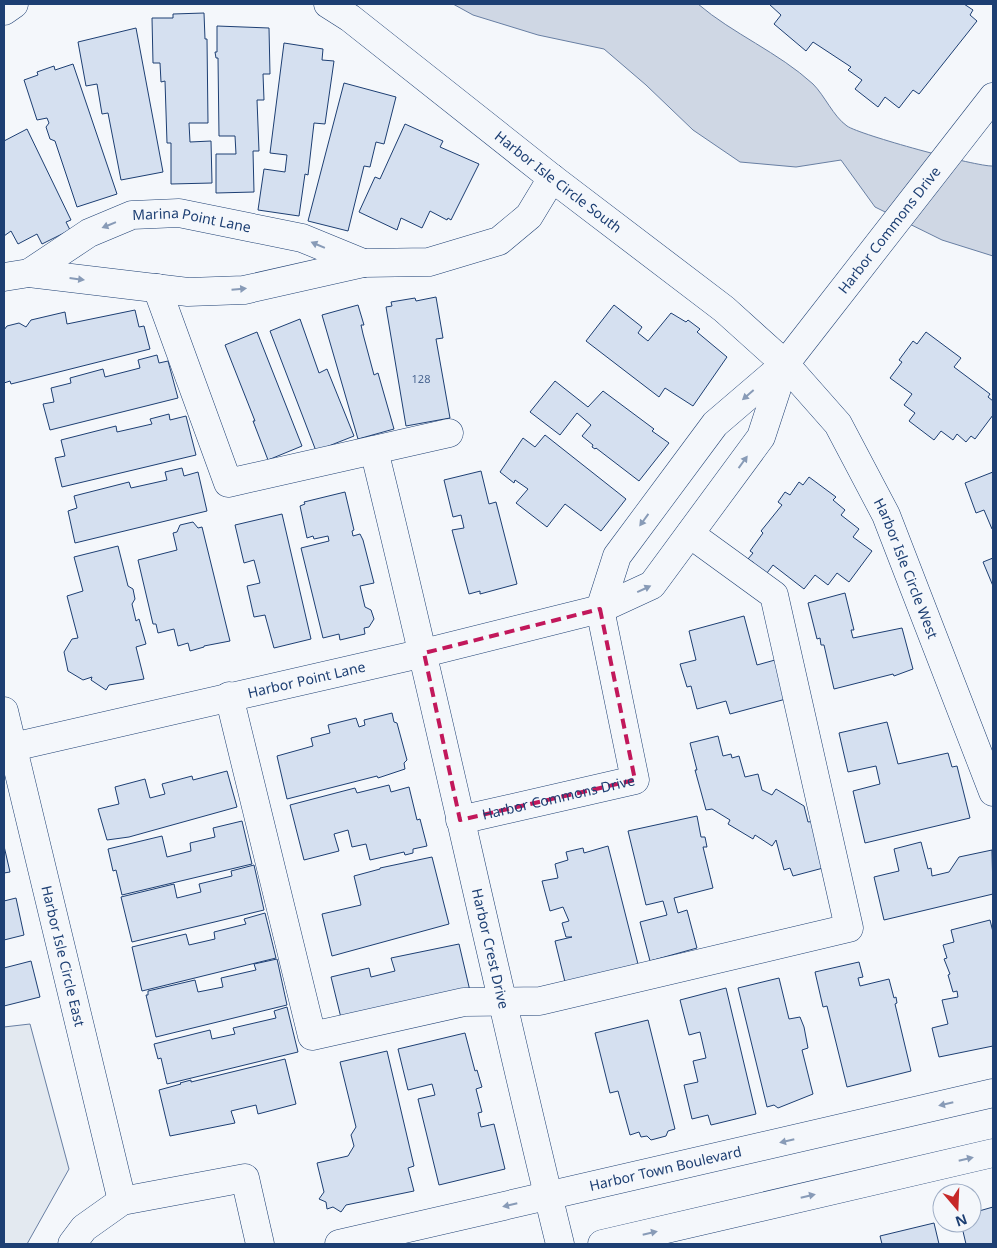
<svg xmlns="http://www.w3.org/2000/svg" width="997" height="1248" font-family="'Noto Sans',sans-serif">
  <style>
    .green { fill: #e3e9f0; stroke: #687fa3 }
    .water { fill: #cfd7e4; stroke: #687fa3 }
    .building { fill: #d5e0f0; stroke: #1d3f73 }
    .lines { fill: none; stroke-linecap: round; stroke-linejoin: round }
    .minor-casing { stroke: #1d3f73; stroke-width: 29 }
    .minor { stroke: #f4f7fb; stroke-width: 28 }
    .oneway { fill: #889bb7 }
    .marked { fill: none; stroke: #c2185b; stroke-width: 4; stroke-dasharray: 10 6; stroke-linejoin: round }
    .labels { text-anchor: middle; stroke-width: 4; stroke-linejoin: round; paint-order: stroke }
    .number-label { font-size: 11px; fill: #4b6792 }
    .street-label { font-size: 14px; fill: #1d3f73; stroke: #f4f7fb }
  </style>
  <rect width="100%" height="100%" fill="#f4f7fb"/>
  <path class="green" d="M30,1024l39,145 -42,75h-23v-217z"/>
  <path class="water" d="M453,4h245c35,30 80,48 115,80 12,12 20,32 34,42 13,9 130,41 146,40v90l-51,-16 -67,-33 -34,-47 -45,7 -56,-5 -47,-32 -47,-45 -42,-36 -66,-14 -65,-20z"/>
  <g class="building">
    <path d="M769,4h195l9,6 -3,5 7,6 -58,73 -6,-4 -14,18 -14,-11 -7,10 -23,-18 7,-9 -14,-10 3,-3 -38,-25 -7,9 -32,-27 7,-9z"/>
    <path d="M204,13l1,26h2l1,84h-19l1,19 21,-1 1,42 -41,1v-41h-4l-2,-62 -4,1 -1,-19h-7l-1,-45h21v-4z"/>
    <path d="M217,26l52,2 1,46h-7l1,26h-7l2,51h-6l1,41 -38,1v-39h20l-1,-18h-16l-1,-78h-2l-1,-6h2z"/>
    <path d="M136,28l27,144 -42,8 -13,-67 -6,1 -5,-30 -11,2 -8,-44z"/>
    <path d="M284,43l39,6 -1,11 12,1 -9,63 -11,-1 -6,52 -3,-1 -6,42 -41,-6 6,-41 21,3 2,-17 -17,-2z"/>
    <path d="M73,64l44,130 -40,13 -22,-66 -5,-2 -4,-12 3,-4 -2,-5 -10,2 -13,-40 14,-5 -1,-3 17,-6 1,4z"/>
    <path d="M344,83l52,14 -12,47 -8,-2 -6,25 -6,-1 -16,65 -40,-10z"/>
    <path d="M405,124l38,17 -3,6 39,17 -28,56 -3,-2 -1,2 -17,-9 -8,17 -21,-10 -4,12 -38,-18 16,-35 5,2z"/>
    <path d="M27,129l44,91 -5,2 4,8 -28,14 -5,-10 -19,10 -7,-13 -7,5v-95z"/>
    <path d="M436,297l7,41 -7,1 14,79 -44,8 -20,-119 6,-1 -1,-4 24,-4 1,3z"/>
    <path d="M358,305l6,20h-3l2,9 11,41 4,-2 16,56 -36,10 -36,-124z"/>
    <path d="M614,305l28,22 -4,6 10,8 23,-28 15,9 2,-2 12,9 -3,3 30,25 -34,49 -28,-18 -6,9 -73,-56z"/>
    <path d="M135,310l4,17 5,-1 6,23 -139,35 -1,-3 -6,2v-53l3,-4 12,-3 7,4 5,-7 34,-8 2,12z"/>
    <path d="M300,319l19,54 8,-4 27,67 -38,15 -46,-120z"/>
    <path d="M257,332l45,114 -34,14 -15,-39h2l-30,-76z"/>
    <path d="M926,332l35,26 -7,9 36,27 -2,3 5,4v14l-18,24 -4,-3 -5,6 -9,-8 -4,6 -12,-9 -7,9 -25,-19 6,-8 -11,-8 8,-11 -22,-16 12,-16 -3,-2 14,-19 4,3z"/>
    <path d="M157,355l2,8 9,-2 10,37 -128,32 -7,-26 11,-2 -3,-14 20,-5 -1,-5 33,-9 2,8 35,-9 -2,-8z"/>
    <path d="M555,381l33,26 15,-16 51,38 -2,2 17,12 -30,38 -43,-33 -1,1 -3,-2 1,-2 -11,-9 9,-11 -14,-12 -17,22 -30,-23z"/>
    <path d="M169,414l1,6 16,-4 10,39 -134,32 -7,-29 10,-2 -4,-16 55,-14 1,6 35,-8 -2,-5z"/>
    <path d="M545,435l81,64 -25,32 -36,-27 -18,23 -31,-24 12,-14 -13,-9 -1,3 -14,-11 23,-34 12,9z"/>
    <path d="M182,468l2,8 14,-4 9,39 -132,32 -7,-32 9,-3 -3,-12 55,-14 2,6 36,-8 -2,-8z"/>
    <path d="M481,471l8,33 7,-2 21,82 -37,10v-3l-11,3 -17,-64 12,-2 -3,-13 -8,2 -9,-37z"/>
    <path d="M993,472v57h-1l-8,-19 -8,3 -11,-30z"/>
    <path d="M809,477l27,20 -3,3 12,10 -4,5 18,14 -6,8 19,14 -23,31 -12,-9 -9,12 -13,-10 -11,14 -31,-24 -6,8 -17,-5 4,-5 -6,-4 5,-6 -3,-2 13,-18 -2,-2 21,-26 -4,-3 7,-10 5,3 9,-13 4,3z"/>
    <path d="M345,492l9,38 -2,1 1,5 7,-2 3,6 11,43 -14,3 5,21 6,3 3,9 -5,8 -5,1 1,6 -25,6 -1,-6 -16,4 -22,-90 28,-7 -1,-5 -14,3 -1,-3 -6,2 -7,-32 5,-2 -1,-2z"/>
    <path d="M282,514l29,125 -37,9 -9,-33 -11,2 -7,-31 13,-3 -6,-23 -10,3 -9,-38z"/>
    <path d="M193,522l5,6 4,-1 28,114 -26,5v1l-14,4 -2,-8 -10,3 -4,-17 -16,4 -2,-9h-3l-15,-64 39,-10 -4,-17 4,-1 3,-7z"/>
    <path d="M118,546l10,40 5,3 2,10 -3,5 4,17 3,-2 7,25 -10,3 8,32 -35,6 -3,5 -15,-10 1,-3 -9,3 -15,-9 -4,-19 8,-13 6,-1 -11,-42 16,-5 -9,-34z"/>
    <path d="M993,558v28l-10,-24z"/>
    <path d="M845,593l9,37h-3l2,8 49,-10 11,41 -19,7 -1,-2 -59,15 -10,-44h-3l-1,-7 -3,1 -9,-36z"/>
    <path d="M744,616l13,49 18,-5 11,39 -56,15 -4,-13 -29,8 -6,-23 -4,1 -7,-23 16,-4 -7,-29z"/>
    <path d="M392,713l2,9 3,1 10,37 -3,3 1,6 -27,9 -1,-2 -90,23 -10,-43 36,-10 -2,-8 19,-5 -2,-8 28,-7 3,9 6,-2 -1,-5z"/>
    <path d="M887,722l11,42 50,-11 4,14 5,-1 13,52 -105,25 -12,-52 27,-7 -4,-18 -28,6 -9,-39z"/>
    <path d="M718,736l5,20 8,-2 1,4 7,-2 6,21 13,-3 4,16 10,5 4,-6 28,17 4,16 7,-1 12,46 -34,9 -3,-8 -6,2 -8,-30 -4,6 -17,-11 -2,4 -25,-15 2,-4 -18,-11 -6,1 -11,-40h2l-7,-27z"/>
    <path d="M227,771l10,36 -108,30 -22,3 -9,-31 21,-5 -4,-17 30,-8 5,19 15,-4 -3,-10 30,-8 1,4z"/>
    <path d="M389,785l2,7 18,-5 8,33 3,-1 7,27 -14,3v4l-8,2 -1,-3 -34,8 -4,-16 -14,3 -4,-17 -14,4 5,17 -35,9 -14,-55 65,-17 2,5z"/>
    <path d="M697,816l4,21h4l2,10h-4l10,41 -39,10 4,15 9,-3 10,38 -47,13 -10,-39 27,-7 -4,-14 -17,4 -18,-74z"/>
    <path d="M242,821l10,43 -130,31 -6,-25 -3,1 -5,-22 54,-13 5,21 24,-6 -1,-8 25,-6 -2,-9z"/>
    <path d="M921,842l7,27 3,-1 1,8 17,-4 10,-15 33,-7 1,44 -109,26 -10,-43 25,-6 -5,-22z"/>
    <path d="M4,846l6,26 -6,1z"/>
    <path d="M608,846l30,118 -73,18 -10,-41 17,-4h-6l-4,-14 7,-2 -6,-14 -13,4 -8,-30 16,-3 -3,-14 13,-4 -2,-8 17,-4 1,5z"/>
    <path d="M432,857l17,67 -117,32 -10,-42 39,-9 -7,-29 26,-7v-1z"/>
    <path d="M254,865l10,45 -132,32 -11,-45 53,-13 3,14 24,-6 -2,-8 33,-8 -1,-5z"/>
    <path d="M16,898l8,37 -20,5v-39z"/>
    <path d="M265,913l11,45 -134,33 -10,-44 54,-13 3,11 26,-6 -1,-7 32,-8 -2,-5z"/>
    <path d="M990,920l3,12v114l-54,11 -7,-29 16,-4 -6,-24 16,-3 -1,-6 -4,1 -5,-17 2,-1 -6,-15 3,-1 -4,-13 11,-3 -3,-12z"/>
    <path d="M459,944l11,47 -128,31 -11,-45 38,-9 2,9 24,-6 -4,-13z"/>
    <path d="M277,959l10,46 -131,32 -10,-42h2v-4l47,-11 3,12 25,-5 -2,-9 35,-8 -2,-6z"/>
    <path d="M31,961l9,36 -36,9v-38z"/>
    <path d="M859,962l4,15 -5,1 2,8 29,-7 5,19 2,-1 1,6 -2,1 16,67 -64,16 -20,-81 -4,1 -8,-35z"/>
    <path d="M779,978l10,41 11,-2 4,10 4,21 -6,2 11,44 -35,14 -4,-3 -7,2 -29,-119z"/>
    <path d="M726,988l30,126 -45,11 -3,-10 -16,4 -8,-34 14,-3 -5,-21 13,-3 -6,-26 -11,3 -9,-35z"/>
    <path d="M287,1007l11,45 -131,32 -6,-26 -3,1 -4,-15 56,-14 2,9 23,-5 -2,-6 43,-10 -2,-7z"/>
    <path d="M648,1020l27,109 -7,2 -2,5 -15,4 -4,-4 -6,1 -2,-5 -9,3 -12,-44 -8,2 -15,-60z"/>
    <path d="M465,1033l10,38 2,-1 5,17 -6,2 6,23 -4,1 3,14 13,-3 11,45 -66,16 -21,-86 17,-4 -3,-11 -24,6 -10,-41z"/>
    <path d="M387,1051l27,115 -6,2 6,23 -68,14 -5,7 -8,-5 -6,2 -1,-7 -7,-3 5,-7 -7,-29 31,-7 6,-10 -3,-11 5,-8 -16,-65z"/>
    <path d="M285,1059l11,45 -38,10 -2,-9 -25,6 4,12 -65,13 -11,-46 22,-6 -1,-1 11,-3v2z"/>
    <path d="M993,1207v37h-27l-5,-21h11v-10z"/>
    <path d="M934,1223l5,21h-57l-2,-8z"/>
  </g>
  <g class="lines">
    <defs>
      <g id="minor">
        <path id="s1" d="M328,4l22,14 202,160 172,131 61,55 53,60 48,91 107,277"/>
        <path d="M4,11l10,-7"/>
        <path id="s2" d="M29,273l60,-40 43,-18 47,-2 123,25 61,25"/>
        <path d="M4,277l25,-4 159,19 56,-2 119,-27 66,-1 70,-21 30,-25 23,-38"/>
        <path d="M157,288l71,195 221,-50"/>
        <path id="s3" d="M374,450c65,264 121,530 186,794"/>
        <path d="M229,696l83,340 152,-34 76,-1 309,-73 -75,-333 -84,-61"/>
        <path id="s4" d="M4,711l118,490"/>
        <path id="s5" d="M13,747l411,-94 176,-44 52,-24 109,-148 24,-73"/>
        <path id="s6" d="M460,820l175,-40 -35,-171 17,-53 98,-132 70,-60 208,-267"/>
        <path d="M72,1244l12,-16 38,-27 123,-23 15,66"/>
        <path id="s7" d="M339,1244l654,-151"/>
        <path d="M602,1244l391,-91"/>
      </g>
    </defs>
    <use href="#minor" class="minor-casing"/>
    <use href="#minor" class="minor"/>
  </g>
  <defs><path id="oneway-solid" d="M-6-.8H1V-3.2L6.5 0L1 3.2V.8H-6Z" transform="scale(1.25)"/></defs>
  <g class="oneway">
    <use href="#oneway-solid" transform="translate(109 225) rotate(158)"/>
    <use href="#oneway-solid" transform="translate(318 245) rotate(-157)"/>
    <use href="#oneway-solid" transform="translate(77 279) rotate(7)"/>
    <use href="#oneway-solid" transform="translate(239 289) rotate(-5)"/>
    <use href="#oneway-solid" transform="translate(748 395) rotate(139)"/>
    <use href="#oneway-solid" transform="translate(743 462) rotate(-54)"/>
    <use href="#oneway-solid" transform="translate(644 520) rotate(126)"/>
    <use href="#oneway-solid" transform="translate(644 589) rotate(-25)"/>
    <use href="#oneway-solid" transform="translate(946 1104) rotate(167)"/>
    <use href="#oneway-solid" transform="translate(787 1141) rotate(167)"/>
    <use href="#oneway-solid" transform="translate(966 1159) rotate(-13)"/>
    <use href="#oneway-solid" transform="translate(808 1196) rotate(-13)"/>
    <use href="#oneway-solid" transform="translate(510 1205) rotate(167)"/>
    <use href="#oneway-solid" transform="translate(650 1233) rotate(-13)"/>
  </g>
  <path class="marked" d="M600,609l35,171 -175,40 -36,-167z"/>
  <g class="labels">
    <g class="number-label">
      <text x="421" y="383">128</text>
    </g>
    <g class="street-label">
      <text dy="5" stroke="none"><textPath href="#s1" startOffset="291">Harbor Isle Circle South</textPath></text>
      <text dy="5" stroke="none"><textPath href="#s2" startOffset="179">Marina Point Lane</textPath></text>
      <text dy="5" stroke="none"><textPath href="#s6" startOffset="836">Harbor Commons Drive</textPath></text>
      <text dy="5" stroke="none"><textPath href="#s1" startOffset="822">Harbor Isle Circle West</textPath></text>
      <text dy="5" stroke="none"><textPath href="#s5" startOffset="301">Harbor Point Lane</textPath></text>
      <text dy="5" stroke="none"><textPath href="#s6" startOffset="101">Harbor Commons Drive</textPath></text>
      <text dy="5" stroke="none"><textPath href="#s3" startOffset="512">Harbor Crest Drive</textPath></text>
      <text dy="5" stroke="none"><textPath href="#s4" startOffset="252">Harbor Isle Circle East</textPath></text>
      <text dy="5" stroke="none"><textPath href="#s7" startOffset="335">Harbor Town Boulevard</textPath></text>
    </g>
  </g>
  <rect width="997" height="1248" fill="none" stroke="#1d3f73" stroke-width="10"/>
  <g transform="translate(957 1208) rotate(161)"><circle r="24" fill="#f4f7fb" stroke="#9eadc5"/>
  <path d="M0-4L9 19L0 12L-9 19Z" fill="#c62828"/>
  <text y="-8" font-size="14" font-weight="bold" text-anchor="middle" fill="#1d3f73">N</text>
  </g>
</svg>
